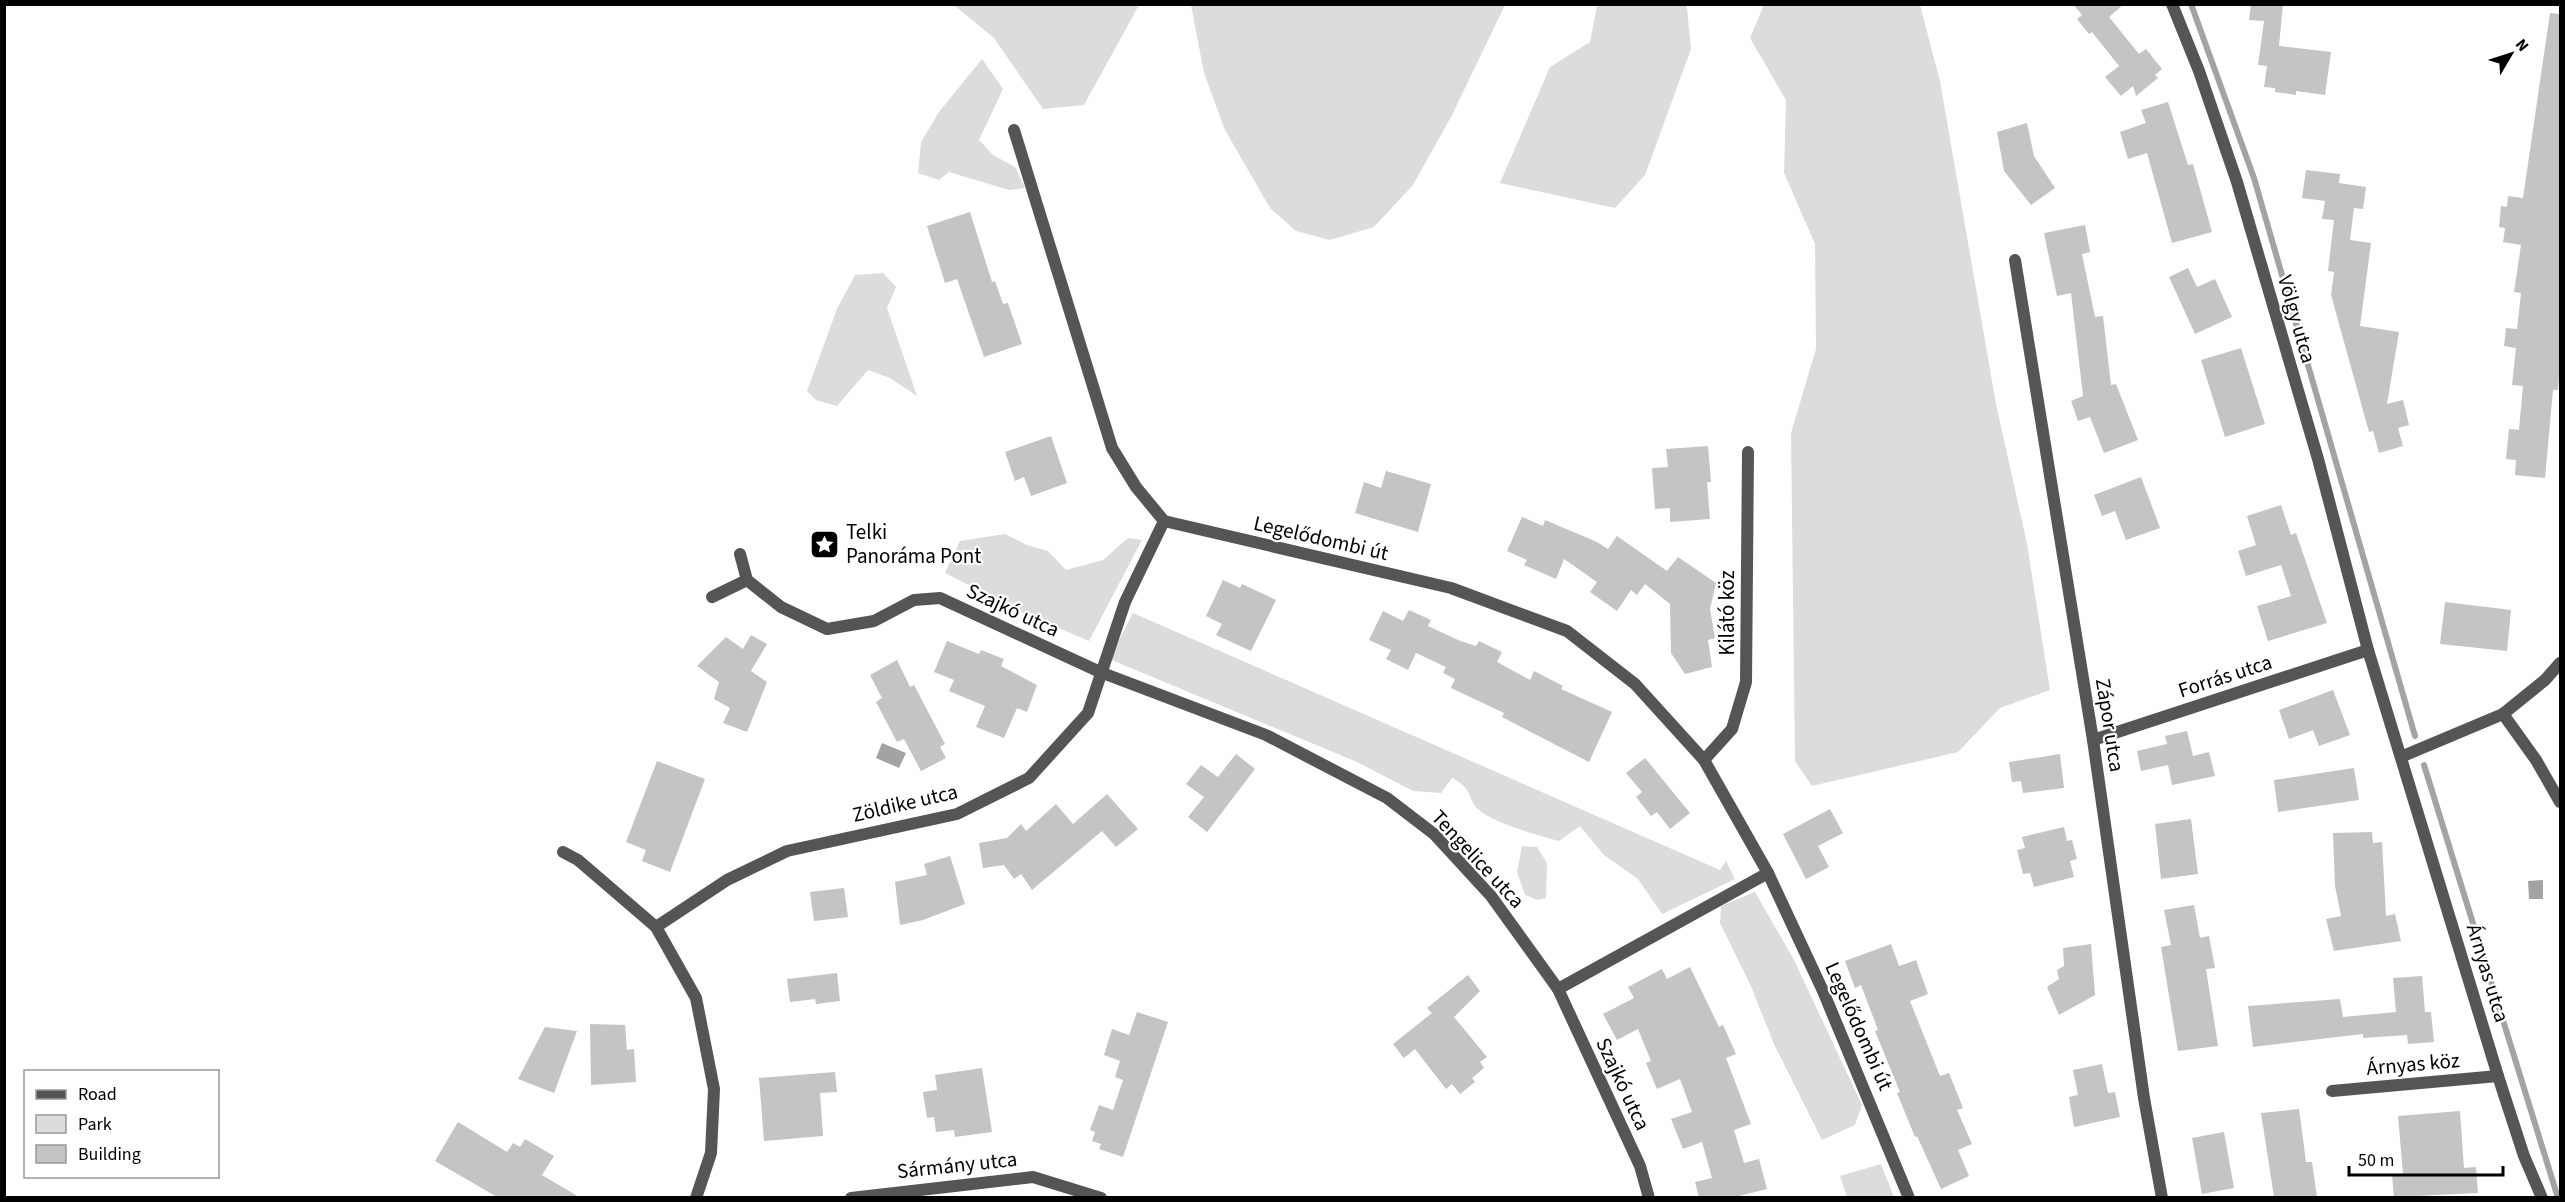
<svg xmlns="http://www.w3.org/2000/svg" width="2565" height="1202" font-family="'Source Sans 3',sans-serif">
  <style>
    .green { fill: #dcdcdc }
    .water { fill: #a3a3a3 }
    .lines { fill: none; stroke-linecap: round; stroke-linejoin: round }
    .stream { stroke: #a3a3a3; stroke-width: 6 }
    .building { fill: #c4c4c4 }
    .street { stroke: #555; stroke-width: 12 }
    .labels { text-anchor: middle; stroke-width: 4.5; stroke-linejoin: round; paint-order: stroke }
    .street-label { font-size: 21px; fill: #000; stroke: #fff }
    .poi-label { font-size: 21px; fill: #000; stroke: #fff; text-anchor: start }
  </style>
  <rect width="100%" height="100%" fill="#fff"/>
  <g class="green">
    <path d="M954,5h185l-55,100 -41,4 -49,-71z"/>
    <path d="M1191,5v-1l314,1 -54,112 -38,68 -39,42 -44,13 -34,-9 -26,-23 -45,-78 -21,-57z"/>
    <path d="M1597,5l88,-1 2,4 4,41 -46,126 -30,33 -115,-25 50,-116 40,-25z"/>
    <path d="M1764,5h156l20,76 56,323 31,140 23,146 -50,18 -42,44 -146,34 -17,-25 -4,-328 25,-84 -1,-105 -31,-71 2,-73 -36,-62z"/>
    <path d="M982,59l21,30 -24,51 14,15 22,12 10,21 -16,2 -60,-18 -10,8 -21,-7 3,-31 18,-30z"/>
    <path d="M883,273l13,14 -9,21 30,88 -27,-18 -22,-8 -31,36 -21,-6 -9,-9 30,-82 18,-34z"/>
    <path d="M1005,534l22,11 21,6 18,19 37,-10 25,-22 14,2 -53,101 -68,-29 -76,-39 15,-32z"/>
    <path d="M1133,613l587,257 6,-9 9,18 -73,35 -24,-35 -34,-24 -24,-29 -21,15c-18,-5 -66,-18 -80,-31 -13,-11 -4,-20 -27,-32l-11,15 -28,-2 -56,-29 -248,-103z"/>
    <path d="M1522,846l15,1 10,16 -1,35 -8,2 -13,-5 -8,-23z"/>
    <path d="M1755,892l38,66 69,147 -7,20 -33,15 -48,-96 -24,-60 -30,-61 1,-17z"/>
    <path d="M1881,1164l13,33h-47l-7,-21z"/>
  </g>
  <g class="water">
    <path d="M882,743l24,10 -7,15 -23,-10z"/>
    <path d="M2543,880v19h-14l-1,-18z"/>
  </g>
  <g class="lines">
    <g class="stream">
      <path d="M2191,4l63,174 161,558"/>
      <path d="M2424,765l134,433"/>
    </g>
  </g>
  <g class="building">
    <path d="M2073,4h51l-15,13 30,37 7,-5 16,20 -7,6 3,3 -22,18 -3,-10 -12,10 -16,-19 14,-11 -27,-34 -3,2 -12,-15 5,-4z"/>
    <path d="M2251,4h32l-4,42 52,6 -6,43 -29,-4v4l-21,-3v-4l-11,-1 3,-21 -9,-1 6,-44 -15,-1z"/>
    <path d="M2550,13l10,1v350l-2,26h-5l-8,88 -30,-3 1,-15 -10,-1 3,-30 10,1 4,-44 -11,-1 4,-37 -12,-2 2,-18 11,1 4,-36 -7,-1 7,-47 -18,-3 2,-14 -6,-1 2,-21 6,1 1,-11 15,2z"/>
    <path d="M2168,102l20,63 5,-1 19,68 -40,11 -25,-90 -19,6 -8,-27 26,-9 -5,-13z"/>
    <path d="M2027,123l7,33 21,32 -24,17 -27,-34 -7,-39z"/>
    <path d="M2306,170l34,4 -1,9 27,4 -3,22 -9,-1 -4,32 21,3 -11,83 39,6 -12,72 16,-4 6,25 -11,3 5,18 -24,7 -6,-22 -4,1 -38,-137 3,-23 -6,-1 6,-51 -12,-1 3,-18 -23,-3z"/>
    <path d="M970,212l22,70 3,-1 8,23 5,-1 14,41 -38,13 -27,-78 -12,4 -18,-57z"/>
    <path d="M2085,225l5,27 -8,2 13,63 8,-1 8,69 5,-1 22,56 -34,13 -14,-36 -12,4 -7,-20 12,-5 -12,-103 -14,3 -13,-63z"/>
    <path d="M2188,268l9,19 18,-8 17,38 -37,17 -26,-57z"/>
    <path d="M2241,348l24,76 -40,13 -24,-77z"/>
    <path d="M1051,436l16,47 -36,13 -7,-19 -9,4 -10,-29z"/>
    <path d="M1708,446l3,36h-4l3,37 -40,3v-14l-15,1 -3,-41 16,-1 -2,-18z"/>
    <path d="M1386,471l45,13 -13,48 -63,-19 9,-31 17,6z"/>
    <path d="M2141,477l19,51 -34,12 -11,-29 -13,5 -8,-21z"/>
    <path d="M2281,505l10,30 5,-2 31,90 -59,18 -11,-35 34,-10 -10,-31 -35,11 -8,-25 18,-6 -9,-29z"/>
    <path d="M1522,517l21,9 2,-6 52,22 11,7 9,-13 50,35 11,-14 38,26 -6,26 5,29 -7,2 4,27 -27,7 -14,-21 -1,-49 -25,-20 -8,11 -6,-5 -14,21 -27,-19 7,-10 -33,-23 -8,20 -32,-14 3,-5 -20,-9z"/>
    <path d="M1223,580l17,8 2,-4 34,16 -25,51 -35,-16 6,-11 -16,-8z"/>
    <path d="M2445,602l66,8 -4,41 -67,-7z"/>
    <path d="M1409,610l22,10 -3,6 30,14 18,6 3,-5 23,11 -5,10 33,18 4,-9 29,15 -2,3 51,23 -23,50 -87,-45 2,-4 -53,-25 4,-9 -12,-6 3,-6 -30,-14 -8,17 -22,-11 5,-9 -22,-10 14,-29 20,10z"/>
    <path d="M751,635l16,9 -16,27 16,11 -20,50 -24,-9 7,-15 -16,-9 5,-17 -22,-16 29,-29 17,12z"/>
    <path d="M947,641l32,13 2,-4 23,9 -3,7 36,19 -10,27 -10,-4 -13,30 -28,-11 9,-21 -36,-15 5,-11 -20,-8z"/>
    <path d="M897,660l13,27 4,-2 31,59 -5,3 6,11 -25,13 -17,-32 -7,3 -21,-40 6,-4 -12,-23z"/>
    <path d="M2333,690l17,45 -31,11 -6,-16 -24,9 -10,-29z"/>
    <path d="M2187,731l6,25 16,-4 6,24 -43,9 -4,-20 -27,6 -4,-20 30,-7 -2,-8z"/>
    <path d="M1236,754l19,15 -48,63 -19,-15 16,-20 -18,-13 15,-19 17,12z"/>
    <path d="M2060,754l4,34 -41,5 -2,-12 -9,1 -3,-20z"/>
    <path d="M1645,758l45,55 -20,16 -13,-17 -6,4 -15,-19 6,-5 -16,-19z"/>
    <path d="M657,761l48,18 -35,93 -28,-11 4,-11 -20,-8z"/>
    <path d="M2354,768l5,32 -81,12 -4,-32z"/>
    <path d="M1107,794l31,35 -22,18 -14,-16 -70,59 -11,-16 -7,5 -10,-14 -21,3 -4,-25 28,-5 14,-14 5,7 30,-27 17,20z"/>
    <path d="M1830,809l13,24 -25,13 11,21 -23,12 -23,-45z"/>
    <path d="M2191,819l7,55 -37,5 -6,-55z"/>
    <path d="M2064,827l3,14 5,-1 5,19 -7,2 4,16 -40,10 -4,-14 -7,1 -6,-24 8,-2 -3,-11z"/>
    <path d="M2372,832l1,11 9,-1 4,74 9,-2 6,27 -67,10 -8,-32 15,-3 -6,-30 -2,-53z"/>
    <path d="M950,856l15,48 -42,16 -23,5 -5,-43 32,-7 -3,-11z"/>
    <path d="M844,888l4,29 -34,4 -4,-29z"/>
    <path d="M2194,905l6,33 9,-2 6,32 -9,1 12,77 -40,5 -17,-104 10,-2 -7,-35z"/>
    <path d="M1891,944l8,22 17,-6 12,34 -18,7 30,75 9,-3 14,35 -6,2 15,34 -14,6 11,26 -28,13 -24,-53 -2,1 -18,-44 3,-1 -25,-61 3,-1 -17,-45 -6,3 -10,-27z"/>
    <path d="M2091,944l4,51 -36,20 -12,-28 12,-8 -2,-9 7,-4 -1,-18z"/>
    <path d="M1690,967l29,60 4,-2 13,29 -10,4 25,66 -17,6 10,33 15,-4 8,30 -32,8h-36l-4,-15 17,-4 -10,-36 -19,7 -12,-30 21,-7 -12,-33 -23,10 -11,-26 5,-2 -13,-32 -21,11 -14,-26 31,-16 -6,-11 34,-18 5,10z"/>
    <path d="M837,973l3,28 -24,3 -1,-5 -25,3 -3,-23z"/>
    <path d="M1468,975l12,16 -26,26 33,40 -7,5 4,6 -12,10 3,4 -15,12 -8,-10 -6,5 -31,-40 -11,9 -11,-14 39,-31 -5,-5z"/>
    <path d="M2422,976l3,36h6l3,30 -26,2 -1,-9 -44,3v-4l-110,13 -5,-41 92,-7 3,18 53,-5 -3,-34z"/>
    <path d="M1137,1012l31,10 -45,135 -24,-8 2,-5 -9,-3 3,-9 -5,-2 9,-25 14,5 10,-30 -8,-3 5,-16 -16,-6 8,-26 17,6z"/>
    <path d="M590,1024l35,1 2,25 7,-1 2,33 -45,3z"/>
    <path d="M545,1027l32,4 -23,62 -36,-14z"/>
    <path d="M2102,1064l6,29 7,-1 5,25 -46,10 -5,-30 9,-2 -5,-25z"/>
    <path d="M982,1068l10,64 -37,5 -1,-7 -18,2 -2,-15 -7,1 -4,-26 14,-2 -2,-15z"/>
    <path d="M835,1072l2,20 -17,1 3,43 -59,5 -5,-63z"/>
    <path d="M2299,1109l7,53h6l5,35h-43l-13,-84z"/>
    <path d="M2460,1111l4,57 12,-1 2,26 -84,4 -2,-22 11,-1 -5,-58z"/>
    <path d="M458,1122l49,30 6,-9 7,4 5,-8 29,17 -12,19 37,22h-82l-62,-36z"/>
    <path d="M2224,1132l10,56 -32,6 -10,-56z"/>
  </g>
  <g class="lines">
    <g class="street">
      <path d="M2172,4l27,67 38,111 81,277 50,191 130,426 26,80 18,42"/>
      <path d="M1014,130l98,318 24,39 28,34 287,67 116,43 68,53 69,76 64,113 55,118 86,207"/>
      <path d="M2015,260l78,480 51,358 18,100"/>
      <path d="M740,554l7,26 34,27 46,22 47,-8 40,-21 26,-2 160,74 166,63 121,63 47,36 57,62 67,93 82,177 9,32"/>
      <path d="M712,597l35,-17"/>
      <path d="M2503,714l33,46 24,42"/>
      <path d="M2093,740l275,-90"/>
      <path d="M2403,756l100,-42 42,-34 15,-17"/>
      <path d="M1704,760l28,-31 14,-47 2,-230"/>
      <path d="M563,852l15,8 78,67 40,71 18,91 -3,64 -15,45"/>
      <path d="M656,927l71,-47 60,-29 170,-37 72,-36 59,-65 37,-111 39,-81"/>
      <path d="M1558,989l210,-116"/>
      <path d="M2332,1091l166,-15"/>
      <path d="M851,1198l182,-21 68,21"/>
    </g>
  </g>
  <defs>
    <symbol id="sight-square" viewBox="-11 -11 22 22"><rect x="-9" y="-9" width="18" height="18" rx="4" fill="#000" stroke="#fff"/><path d="M0-6L1.8-2.2L6-1.7L2.9 1.2L3.7 5.4L0 3.3L-3.7 5.4L-2.9 1.2L-6-1.7L-1.8-2.2Z" fill="#fff"/></symbol>
  </defs>
  <g fill-rule="evenodd">
    <use href="#sight-square" x="808" y="528" width="33" height="33"/>
  </g>
  <g class="labels">
    <g class="street-label">
      <text transform="translate(2297 319) rotate(74)" y="7">Völgy utca</text>
      <text transform="translate(1321 538) rotate(13)" y="7">Legelődombi út</text>
      <text transform="translate(1013 610) rotate(25)" y="7">Szajkó utca</text>
      <text transform="translate(1727 613) rotate(-90)" y="7">Kilátó köz</text>
      <text transform="translate(2225 676) rotate(-18)" y="7">Forrás utca</text>
      <text transform="translate(2110 725) rotate(81)" y="7">Zápor utca</text>
      <text transform="translate(905 803) rotate(-13)" y="7">Zöldike utca</text>
      <text transform="translate(1478 859) rotate(47)" y="7">Tengelice utca</text>
      <text transform="translate(2488 973) rotate(73)" y="7">Árnyas utca</text>
      <text transform="translate(1859 1026) rotate(66)" y="7">Legelődombi út</text>
      <text transform="translate(2413 1064) rotate(-5)" y="7">Árnyas köz</text>
      <text transform="translate(1623 1084) rotate(65)" y="7">Szajkó utca</text>
      <text transform="translate(957 1165) rotate(-6)" y="7">Sármány utca</text>
    </g>
    <g class="poi-label">
      <text x="846" y="539">Telki<tspan x="846" dy="24">Panoráma Pont</tspan></text>
    </g>
  </g>
  <rect width="2565" height="1202" fill="none" stroke="#000000" stroke-width="12"/>
  <rect x="24" y="1070" width="195" height="108" fill="#ffffff" stroke="#999999" stroke-width="1.5"/>
  <rect x="36" y="1090" width="30" height="9" fill="#555555" stroke="#999999" stroke-width="1.5"/>
  <text x="78" y="1100" font-size="18" fill="#000000">Road</text>
  <rect x="36" y="1115" width="30" height="18" fill="#dcdcdc" stroke="#999999" stroke-width="1.5"/>
  <text x="78" y="1130" font-size="18" fill="#000000">Park</text>
  <rect x="36" y="1145" width="30" height="18" fill="#c4c4c4" stroke="#999999" stroke-width="1.5"/>
  <text x="78" y="1160" font-size="18" fill="#000000">Building</text>
  <g transform="translate(2511 54) rotate(51)" stroke="#ffffff" stroke-width="4.5" paint-order="stroke">
  <path d="M0-4.5L10 22L0 15L-10 22Z" fill="#000000"/>
  <text y="-9" font-size="16" font-weight="bold" text-anchor="middle" fill="#000000">N</text>
  </g>
  <path d="M2349 1166v9h154v-9" fill="none" stroke="#000000" stroke-width="3"/>
  <text x="2358" y="1166" font-size="18" fill="#000000" stroke="#ffffff" stroke-width="4.5" paint-order="stroke">50 m</text>
</svg>
